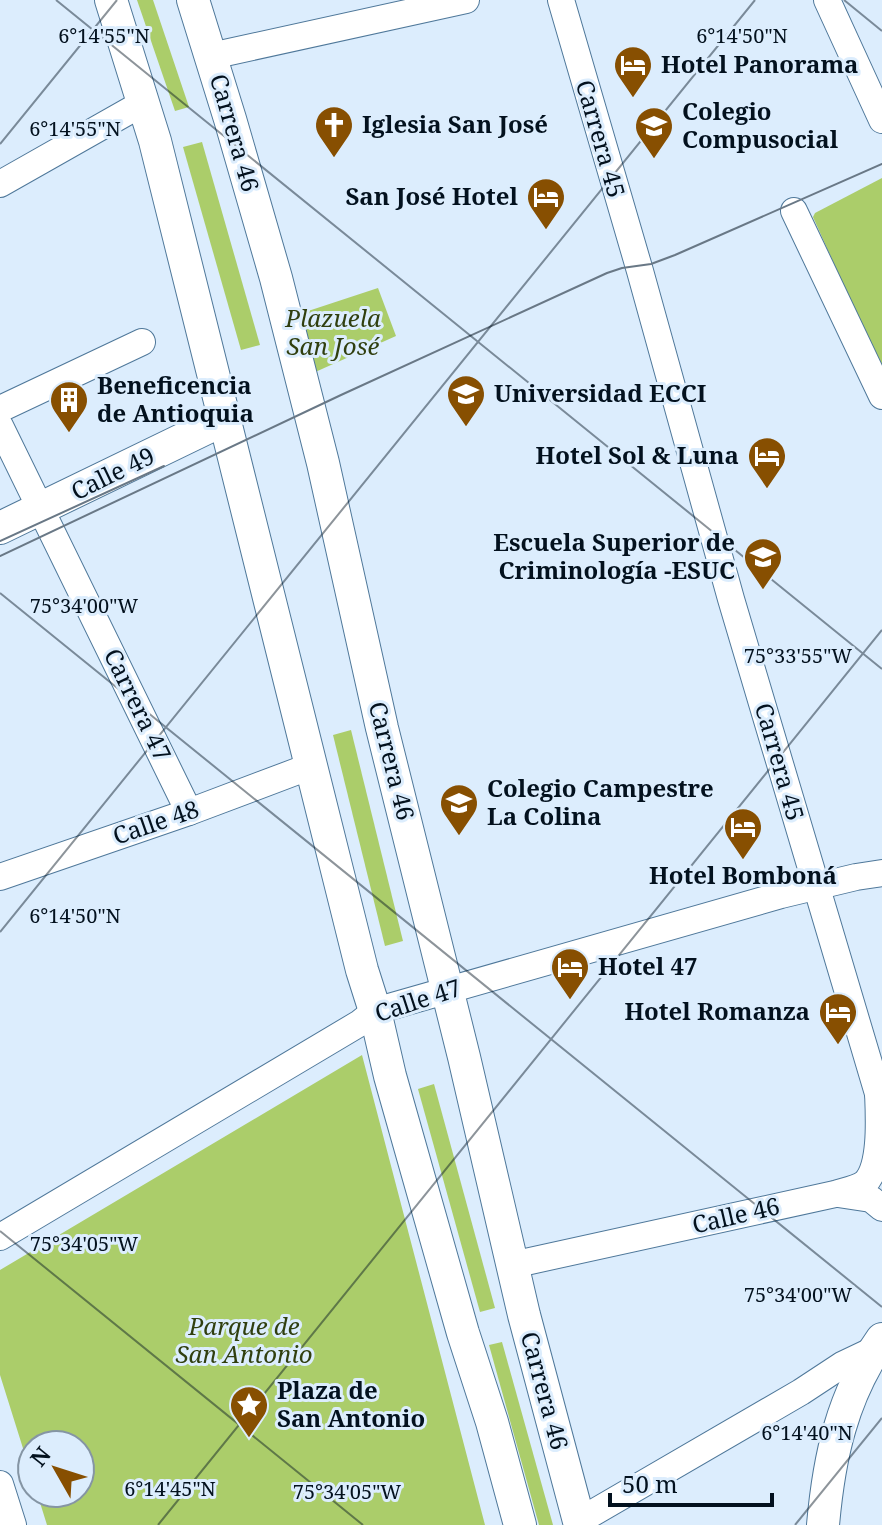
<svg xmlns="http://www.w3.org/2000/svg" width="882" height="1525" font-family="'Noto Serif',serif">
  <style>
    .green { fill: #abcd6a }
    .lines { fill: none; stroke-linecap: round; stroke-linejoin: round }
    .minor-casing { stroke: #4f789a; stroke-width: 28 }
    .major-casing { stroke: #4f789a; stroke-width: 34 }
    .minor { stroke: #fff; stroke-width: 26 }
    .major { stroke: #fff; stroke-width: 32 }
    .tram { stroke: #697886; stroke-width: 2 }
    .ticks { fill: none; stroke: #03111e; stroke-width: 2; stroke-opacity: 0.45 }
    .labels { text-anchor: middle; stroke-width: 6; stroke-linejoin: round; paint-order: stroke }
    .poi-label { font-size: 24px; font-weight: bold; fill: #03111e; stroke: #dcedfd; text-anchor: start }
    .street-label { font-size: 24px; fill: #03111e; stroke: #dcedfd }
    .park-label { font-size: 24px; font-style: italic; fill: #303f0f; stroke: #dcedfd }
    .ticks-label { font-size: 20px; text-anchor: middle; fill: #03111e; stroke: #dcedfd; stroke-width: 6; stroke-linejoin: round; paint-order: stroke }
  </style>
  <rect width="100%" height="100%" fill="#dcedfd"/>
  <g class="green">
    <path d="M137,0h16l36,107 -14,4z"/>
    <path d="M202,142l58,203 -19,5 -58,-203z"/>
    <path d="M882,178v193l-69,-154 2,-4z"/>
    <path d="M378,288l18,48 -83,37 -14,-59z"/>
    <path d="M351,730l52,211 -18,5 -52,-211z"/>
    <path d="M362,1055l123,470h-438l-10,-32h43v-48h-48v32l-32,-102v-105z"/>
    <path d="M434,1084l61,224 -15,4 -62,-223z"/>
    <path d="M502,1342l51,183h-14l-50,-180z"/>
  </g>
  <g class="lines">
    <defs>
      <g id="minor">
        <path d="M561,0l79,271 91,328 151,508"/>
        <path d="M827,0l55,120"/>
        <path d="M211,56l255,-56"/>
        <path d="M0,184l143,-81"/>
        <path d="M794,211l88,185"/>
        <path d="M0,409l142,-67"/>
        <path d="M0,426l189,386"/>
        <path d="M0,877l189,-65 122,-46"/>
        <path d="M838,1194l33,5 11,9"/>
        <path d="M0,1237l360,-214 15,-12 406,-116 75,-18 26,-4"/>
        <path d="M512,1265l323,-71c9,-3 22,-5 30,-11 17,-17 14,-66 13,-91"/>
        <path d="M0,1484l13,41"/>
        <path d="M579,1521l222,-129 41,-27 40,-19"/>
      </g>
      <g id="major">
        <path d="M111,0l44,141 207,829 13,41 15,65 73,257 29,89 28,103"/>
        <path d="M193,0l37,119 46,159 47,185 59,265 82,329 60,258 56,210"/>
        <path d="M0,528l225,-109"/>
        <path d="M823,1525c6,-68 19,-129 59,-186"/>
      </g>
    </defs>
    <use href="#minor" class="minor-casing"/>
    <use href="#major" class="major-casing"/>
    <use href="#minor" class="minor"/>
    <use href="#major" class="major"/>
    <g class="tram">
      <path d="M0,541l164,-75"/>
      <path d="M0,556l341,-161 266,-122 15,-5 29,-4 24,-9 207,-91"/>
    </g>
  </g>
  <path class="ticks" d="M56,0l826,669M844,0l38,31M0,144l117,-144M0,593l882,714M0,932l755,-932M0,1231l363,294M158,1525l724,-895M795,1525l87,-107"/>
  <defs>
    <symbol id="hotel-pin" viewBox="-11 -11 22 30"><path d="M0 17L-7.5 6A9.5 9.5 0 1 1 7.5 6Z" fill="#874f01" stroke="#dcedfd"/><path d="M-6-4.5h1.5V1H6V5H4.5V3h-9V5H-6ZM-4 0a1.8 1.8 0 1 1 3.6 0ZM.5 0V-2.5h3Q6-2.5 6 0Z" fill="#fff"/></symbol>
    <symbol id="church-pin" viewBox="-11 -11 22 30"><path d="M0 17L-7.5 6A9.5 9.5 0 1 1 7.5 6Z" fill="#874f01" stroke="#dcedfd"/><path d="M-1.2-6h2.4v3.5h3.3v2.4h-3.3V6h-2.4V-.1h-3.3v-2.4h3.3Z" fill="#fff"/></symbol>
    <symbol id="school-pin" viewBox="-11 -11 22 30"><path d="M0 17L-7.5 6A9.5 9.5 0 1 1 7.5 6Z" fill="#874f01" stroke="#dcedfd"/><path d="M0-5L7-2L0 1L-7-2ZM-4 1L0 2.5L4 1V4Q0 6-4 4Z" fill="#fff"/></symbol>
    <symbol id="university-pin" viewBox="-11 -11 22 30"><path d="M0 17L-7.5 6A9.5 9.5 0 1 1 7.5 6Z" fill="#874f01" stroke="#dcedfd"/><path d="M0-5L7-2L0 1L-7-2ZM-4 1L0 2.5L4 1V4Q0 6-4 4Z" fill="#fff"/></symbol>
    <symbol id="building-pin" viewBox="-11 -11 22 30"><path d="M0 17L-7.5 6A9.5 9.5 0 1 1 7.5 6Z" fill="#874f01" stroke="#dcedfd"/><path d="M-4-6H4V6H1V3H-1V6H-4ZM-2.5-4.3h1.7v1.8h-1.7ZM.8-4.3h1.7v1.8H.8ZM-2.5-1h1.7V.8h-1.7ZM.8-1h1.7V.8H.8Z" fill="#fff"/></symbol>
    <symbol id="sight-pin" viewBox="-11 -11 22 30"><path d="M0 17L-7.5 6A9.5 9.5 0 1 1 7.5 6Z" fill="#874f01" stroke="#dcedfd"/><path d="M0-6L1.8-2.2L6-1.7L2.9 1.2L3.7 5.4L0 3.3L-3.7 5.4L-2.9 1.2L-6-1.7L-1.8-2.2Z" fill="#fff"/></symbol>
  </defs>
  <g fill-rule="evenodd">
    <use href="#hotel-pin" x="611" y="43" width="44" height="60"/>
    <use href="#church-pin" x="312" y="103" width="44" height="60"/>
    <use href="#school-pin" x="632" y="104" width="44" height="60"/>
    <use href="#hotel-pin" x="524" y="175" width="44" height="60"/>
    <use href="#university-pin" x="444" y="372" width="44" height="60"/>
    <use href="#building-pin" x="47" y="378" width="44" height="60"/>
    <use href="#hotel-pin" x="745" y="434" width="44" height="60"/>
    <use href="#university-pin" x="741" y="535" width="44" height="60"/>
    <use href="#school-pin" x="437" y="781" width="44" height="60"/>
    <use href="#hotel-pin" x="721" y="805" width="44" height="60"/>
    <use href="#hotel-pin" x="548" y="945" width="44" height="60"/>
    <use href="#hotel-pin" x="816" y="990" width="44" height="60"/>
    <use href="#sight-pin" x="227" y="1383" width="44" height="60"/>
  </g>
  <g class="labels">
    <g class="poi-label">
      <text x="661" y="73">Hotel Panorama</text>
      <text x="682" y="120">Colegio<tspan x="682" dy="28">Compusocial</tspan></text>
      <text x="362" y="133">Iglesia San José</text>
      <text x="518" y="205" text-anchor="end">San José Hotel</text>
      <text x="97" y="394">Beneficencia<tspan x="97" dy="28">de Antioquia</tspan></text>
      <text x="494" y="402">Universidad ECCI</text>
      <text x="739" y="464" text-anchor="end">Hotel Sol &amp; Luna</text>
      <text x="735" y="551" text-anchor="end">Escuela Superior de<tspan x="735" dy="28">Criminología -ESUC</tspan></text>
      <text x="487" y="797">Colegio Campestre<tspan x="487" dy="28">La Colina</tspan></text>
      <text x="743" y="884" text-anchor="middle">Hotel Bomboná</text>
      <text x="598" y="975">Hotel 47</text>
      <text x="810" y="1020" text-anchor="end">Hotel Romanza</text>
      <text x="277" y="1399">Plaza de<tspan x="277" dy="28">San Antonio</tspan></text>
    </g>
    <g class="street-label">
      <text transform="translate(234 133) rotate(74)" y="8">Carrera 46</text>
      <text transform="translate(600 139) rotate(74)" y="8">Carrera 45</text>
      <text transform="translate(113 474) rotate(-26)" y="8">Calle 49</text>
      <text transform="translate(137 705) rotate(64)" y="8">Carrera 47</text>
      <text transform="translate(391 761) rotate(76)" y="8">Carrera 46</text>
      <text transform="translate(779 762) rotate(74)" y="8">Carrera 45</text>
      <text transform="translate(156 823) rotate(-19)" y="8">Calle 48</text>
      <text transform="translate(418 1001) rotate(-18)" y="8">Calle 47</text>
      <text transform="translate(736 1216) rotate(-13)" y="8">Calle 46</text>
      <text transform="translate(544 1391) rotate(75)" y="8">Carrera 46</text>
    </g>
    <g class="park-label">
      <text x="333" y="327">Plazuela<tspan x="333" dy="28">San José</tspan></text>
      <text x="244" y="1335">Parque de<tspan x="244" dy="28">San Antonio</tspan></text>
    </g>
  </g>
  <g class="ticks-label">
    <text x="104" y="43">6°14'55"N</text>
    <text x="742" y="43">6°14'50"N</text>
    <text x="75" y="136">6°14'55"N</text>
    <text x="84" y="613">75°34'00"W</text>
    <text x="798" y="663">75°33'55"W</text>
    <text x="75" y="923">6°14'50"N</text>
    <text x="84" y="1251">75°34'05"W</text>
    <text x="798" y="1302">75°34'00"W</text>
    <text x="807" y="1440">6°14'40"N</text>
    <text x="170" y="1496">6°14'45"N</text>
    <text x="347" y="1499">75°34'05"W</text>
  </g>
  <g transform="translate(56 1469) rotate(309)"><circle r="38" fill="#dcedfd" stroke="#8595a4" stroke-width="2"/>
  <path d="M0-6L14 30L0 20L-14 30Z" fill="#874f01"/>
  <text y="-12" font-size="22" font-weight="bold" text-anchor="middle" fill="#03111e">N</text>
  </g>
  <path d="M610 1493v12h162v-12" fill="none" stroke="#03111e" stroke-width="4"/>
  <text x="622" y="1493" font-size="24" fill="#03111e" stroke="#dcedfd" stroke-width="6" paint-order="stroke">50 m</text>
</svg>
